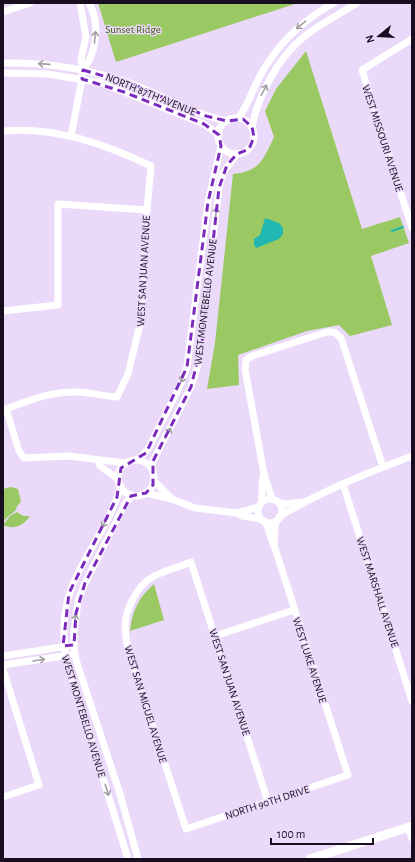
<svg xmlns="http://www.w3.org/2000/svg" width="415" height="862" font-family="'Alegreya Sans',sans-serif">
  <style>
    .green { fill: #9ac963 }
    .water { fill: #22b7b0 }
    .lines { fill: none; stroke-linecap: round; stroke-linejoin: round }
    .stream { stroke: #22b7b0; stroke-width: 2 }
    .minor { stroke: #fff; stroke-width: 7 }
    .major { stroke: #fff; stroke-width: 9 }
    .oneway { stroke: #a39fa6 }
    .marked { fill: none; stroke: #7b2cbf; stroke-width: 3; stroke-dasharray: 8 5; stroke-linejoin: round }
    .labels { text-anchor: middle; stroke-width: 3; stroke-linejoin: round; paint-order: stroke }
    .park-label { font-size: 11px; fill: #3a580d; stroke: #ead9f8 }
    .street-label { font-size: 11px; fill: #190e20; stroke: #ead9f8 }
  </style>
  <rect width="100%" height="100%" fill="#ead9f8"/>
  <g class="green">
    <path d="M98,3h200l-182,59z"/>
    <path d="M306,51l56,178 38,-12 9,26 -38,13 21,69 -42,11 -11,-11 -32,6 -69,24 1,30 -32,4 8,-46 18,-169c27,-2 31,-16 41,-37l-9,-26 11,-22z"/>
    <path d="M11,487l7,2 3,13 -4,4 -1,4 -13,11v-32z"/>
    <path d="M17,512l6,4h7c-7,10 -16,14 -27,9l7,-9z"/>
    <path d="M154,584l10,36 -34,11c2,-20 9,-34 24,-47z"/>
  </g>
  <path class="water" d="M265,218l14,5 4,5v6l-4,5 -23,9 -2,-3v-6l6,-4z"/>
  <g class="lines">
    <path class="stream" d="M392,231l11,-4"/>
    <g class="minor">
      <path d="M3,12l27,-9"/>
      <path d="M412,39l-50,31 50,158"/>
      <path d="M3,63c47,-1 88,6 132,22 31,12 60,30 92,36"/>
      <path d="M83,70c14,-17 17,-48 6,-67"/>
      <path d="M3,73l45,1 54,9 102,41 15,11"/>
      <path d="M238,118c10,-12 14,-27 21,-40 17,-33 42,-57 75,-75"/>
      <circle cx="236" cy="136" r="18"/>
      <path d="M252,127c6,-32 27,-71 53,-91 16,-13 35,-22 52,-33"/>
      <path d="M3,131c51,-5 102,13 148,35l-4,44 -6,110 -13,54 -11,23c-14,-1 -27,-5 -41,-5 -25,-1 -50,10 -73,18"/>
      <path d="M71,136l11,-57 1,-9 -2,-11 5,-22 -6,-34"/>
      <path d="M3,311l55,-6v-101l89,6"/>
      <path d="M6,409l13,42 5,7 45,-2 56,7"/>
      <path d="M138,460l10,-11 32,-63 7,-19 21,-165 13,-56"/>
      <circle cx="136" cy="478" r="18"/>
      <path d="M98,461l2,5 18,13"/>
      <path d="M152,469l1,-8 38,-74 7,-22 21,-177 4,-15 14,-19"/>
      <path d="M154,481l18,18"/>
      <path d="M343,484l69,217"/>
      <path d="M121,486c-22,71 -72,95 -53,180l60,193"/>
      <path d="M146,493l26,6 23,9 42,5 5,3 19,3"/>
      <path d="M132,495l-7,9 -40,79 -7,18 -4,31v15l2,13 44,134 18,65"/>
      <path d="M272,499l-8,-25 -19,-105 1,-9 6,-4 75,-24h7l7,6 42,129"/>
      <circle cx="270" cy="511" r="12"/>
      <path d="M262,502v-20l2,-8"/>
      <path d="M278,502l7,2 18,-2"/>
      <path d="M237,513l22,-6"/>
      <path d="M280,516c42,-25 87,-43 132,-60"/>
      <path d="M264,521c6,6 5,16 10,24l74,230 -162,54 -58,-180c-2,-10 -4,-21 -2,-31 2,-12 12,-31 22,-38 12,-9 29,-12 43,-18l77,240"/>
      <path d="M274,545l1,-21 3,-5"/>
      <path d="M215,636l79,-26"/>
      <path d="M3,656l65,-10"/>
      <path d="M3,665l67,-10"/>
      <path d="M3,669l36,116 -36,12"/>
      <path d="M408,827l4,11"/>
    </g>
    <path class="major" d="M310,859l102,-33"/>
  </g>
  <defs><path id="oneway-shaft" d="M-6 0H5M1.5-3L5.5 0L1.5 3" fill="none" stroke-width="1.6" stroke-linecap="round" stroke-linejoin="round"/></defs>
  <g class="oneway">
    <use href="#oneway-shaft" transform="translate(301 25) rotate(140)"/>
    <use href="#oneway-shaft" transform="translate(95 37) rotate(-85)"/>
    <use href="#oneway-shaft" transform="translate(44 64) rotate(-176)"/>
    <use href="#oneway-shaft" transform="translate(264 90) rotate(-62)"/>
    <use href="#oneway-shaft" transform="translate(216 213) rotate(-83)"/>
    <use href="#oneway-shaft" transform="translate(183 377) rotate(111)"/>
    <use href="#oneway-shaft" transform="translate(168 433) rotate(-62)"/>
    <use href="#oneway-shaft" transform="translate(105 522) rotate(120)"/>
    <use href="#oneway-shaft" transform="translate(75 620) rotate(-84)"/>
    <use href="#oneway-shaft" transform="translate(39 660) rotate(-9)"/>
    <use href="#oneway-shaft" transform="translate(107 790) rotate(73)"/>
  </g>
  <path class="marked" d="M83,70l52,15 71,31 21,5 16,-2 9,8 2,10 -5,12 -12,5 -10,11 -8,23 -17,154 -11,45 -38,74v24l-7,8 -15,3 -46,87 -9,30 -2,32 -11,1 6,-53 48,-96 4,-29 25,-15 41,-86 21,-165 13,-56 -2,-11 -15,-11 -80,-32 -42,-13z"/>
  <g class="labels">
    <g class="park-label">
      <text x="133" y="33">Sunset Ridge</text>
    </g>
    <g class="street-label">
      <text transform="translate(151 94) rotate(22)" y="4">NORTH 87TH AVENUE</text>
      <text transform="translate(383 138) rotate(72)" y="4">WEST MISSOURI AVENUE</text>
      <text transform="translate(143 271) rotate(-87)" y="4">WEST SAN JUAN AVENUE</text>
      <text transform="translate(205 302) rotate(-83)" y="4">WEST MONTEBELLO AVENUE</text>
      <text transform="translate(378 592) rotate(72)" y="4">WEST MARSHALL AVENUE</text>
      <text transform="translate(310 660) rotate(72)" y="4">WEST LUKE AVENUE</text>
      <text transform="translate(230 682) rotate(72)" y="4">WEST SAN JUAN AVENUE</text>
      <text transform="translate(146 704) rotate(73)" y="4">WEST SAN MIGUEL AVENUE</text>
      <text transform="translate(84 716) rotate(73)" y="4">WEST MONTEBELLO AVENUE</text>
      <text transform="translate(267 802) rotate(-18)" y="4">NORTH 90TH DRIVE</text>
    </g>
  </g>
  <rect width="415" height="862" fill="none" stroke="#190e20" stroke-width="8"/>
  <g transform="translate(379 36) rotate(252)" stroke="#ead9f8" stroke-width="3" paint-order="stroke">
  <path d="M0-3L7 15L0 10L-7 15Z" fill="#190e20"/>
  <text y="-6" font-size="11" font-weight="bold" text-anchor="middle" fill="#190e20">N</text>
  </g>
  <path d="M271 838v6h102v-6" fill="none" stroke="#190e20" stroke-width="2"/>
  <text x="277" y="838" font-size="12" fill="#190e20" stroke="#ead9f8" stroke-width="3" paint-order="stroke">100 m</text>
</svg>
